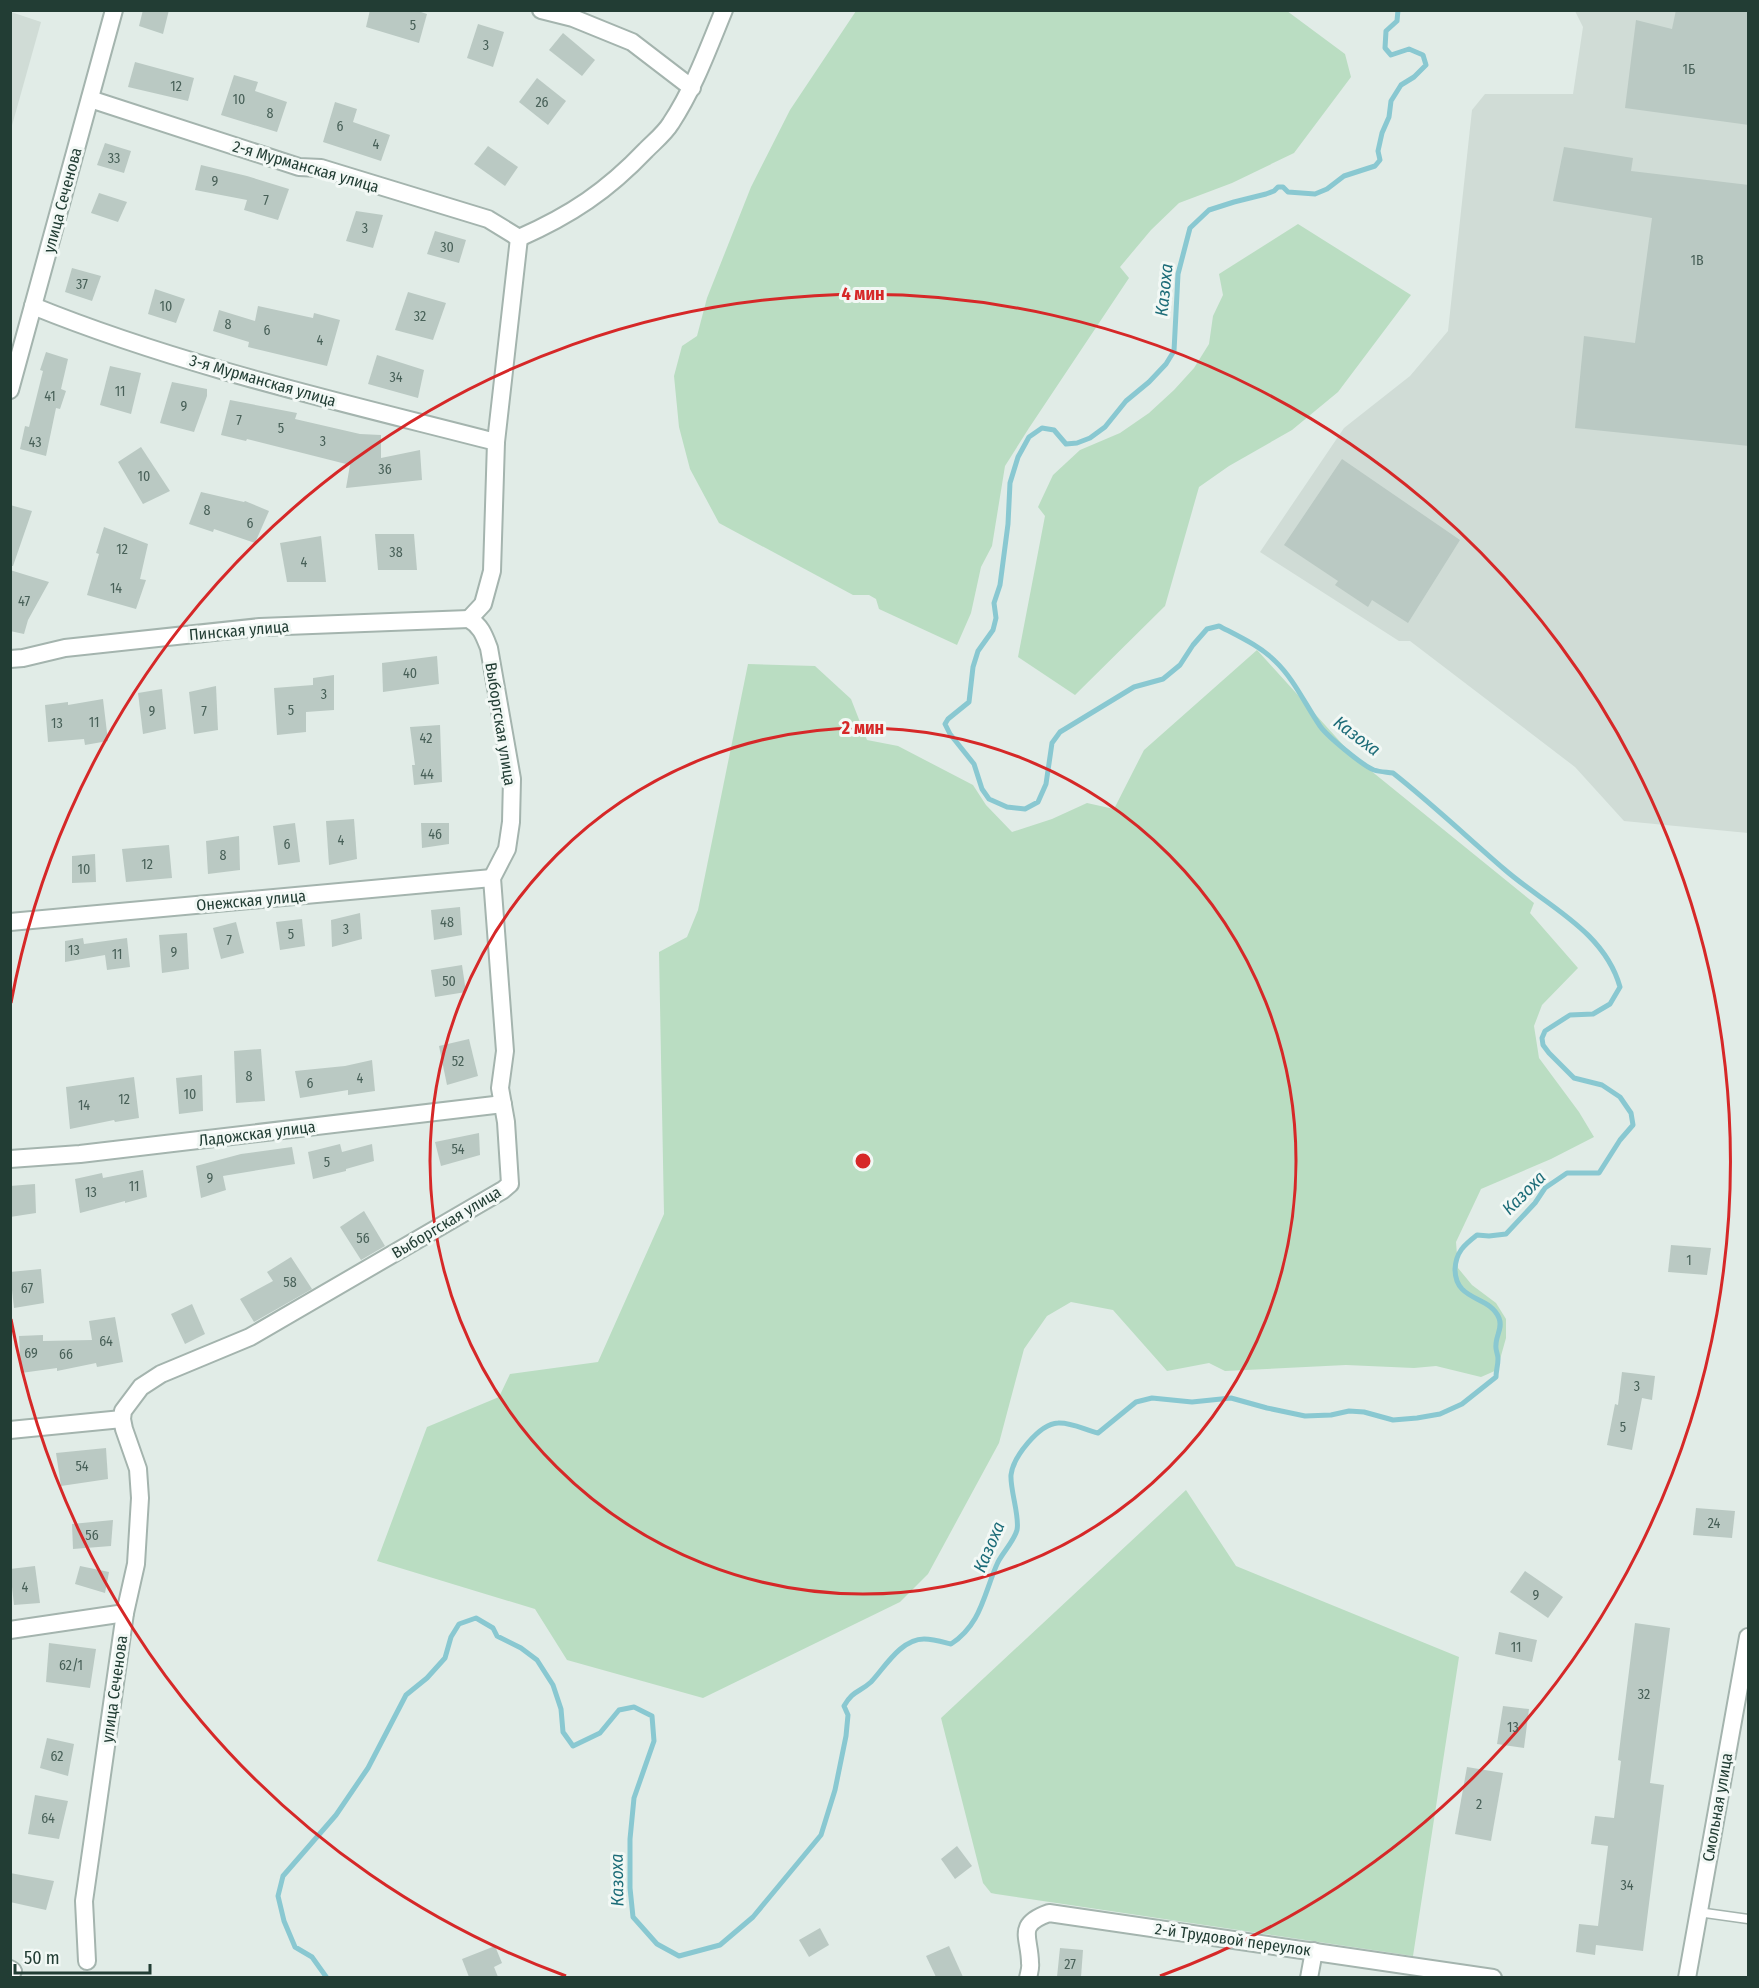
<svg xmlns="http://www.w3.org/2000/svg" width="1759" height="1988" font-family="'Fira Sans Condensed',sans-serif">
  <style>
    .built { fill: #d0dcd6 }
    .green { fill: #baddc2 }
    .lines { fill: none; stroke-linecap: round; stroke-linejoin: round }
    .stream { stroke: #89c8d1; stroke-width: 5 }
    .building { fill: #bac9c3 }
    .service-casing { stroke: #a4b4ae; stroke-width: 11 }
    .minor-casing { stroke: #a4b4ae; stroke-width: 20 }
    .service { stroke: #fff; stroke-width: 8 }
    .minor { stroke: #fff; stroke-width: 16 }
    .ring { fill: none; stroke: #d62828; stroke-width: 3 }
    .labels { text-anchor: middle; stroke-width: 6; stroke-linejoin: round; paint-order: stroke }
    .number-label { font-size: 14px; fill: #486058 }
    .street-label { font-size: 16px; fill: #223d34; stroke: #f2f8f5 }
    .water-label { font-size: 18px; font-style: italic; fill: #1c6c78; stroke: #f2f8f5 }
    .centre { fill: #d62828; stroke: #f2f8f5; stroke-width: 3 }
    .ring-label { font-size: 18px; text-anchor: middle; font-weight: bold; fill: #d62828; stroke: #f2f8f5; stroke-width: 6; stroke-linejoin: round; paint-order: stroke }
  </style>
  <rect width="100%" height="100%" fill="#e1ece7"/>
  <g class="built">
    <path d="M1575,11h173v822l-124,-12 -49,-54 -165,-126h-11l-139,-89 84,-124 66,-52 38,-45 24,-221 13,-16h88l10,-67z"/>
    <path d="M11,12l30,10 -30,107 -1,-117z"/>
  </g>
  <g class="green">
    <path d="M856,11h431l58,43 6,23 -57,76 -62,30 -53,20 -28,27 -31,37 9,11 -100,150 -24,38 -13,80 -11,21 -10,46 -14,32 -78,-36 -3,-10 -7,-4h-16l-134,-72 -29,-54 -11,-42 -5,-51 8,-30 15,-10 10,-38 44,-111 39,-77z"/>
    <path d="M1298,224l113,71 -73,97 -46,38 -63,36 -30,21 -34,119 -90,89 -57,-38 27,-141 -7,-9 15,-32 27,-25 40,-17 29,-20 25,-23 20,-22 15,-24 4,-28 10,-21 -4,-21z"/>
    <path d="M1257,650l97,107 180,146 -4,10 48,55 -36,37 -8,21 5,32 40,54 15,25 -43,22 -70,30 -25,53 2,26 14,17 24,18 10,16v19l-9,32 -16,7 -45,-11 -22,2 -68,-3 -121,6 -16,-8 -42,8 -54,-61 -42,-8 -24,14 -23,33 -25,94 -71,131 -28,28 -197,96 -136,-38 -32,-51 -158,-48 50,-134 72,-30 11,-23 88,-12 66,-148 -5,-262 28,-15 11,-27 50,-246 67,2 36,33 16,41 31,6 75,39 13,20 26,27 40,-13 35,-16 27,6 30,-59z"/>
    <path d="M1186,1490l50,76 223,91 -46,299 -417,-62 -5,-1 -8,-10 -42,-165z"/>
  </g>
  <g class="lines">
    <path class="stream" d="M327,1978l-15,-21 -17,-10 -11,-26 -6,-25 5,-20 53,-61 32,-47 38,-73 21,-17 18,-20 6,-21 8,-13 17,-6 17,10 4,8 24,12 16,12 16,25 8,24 2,23 10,14 27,-13 19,-23 15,-3 18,9 2,25 -20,57 -4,41v49l3,29 24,27 22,12 41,-11 33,-28 68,-82 14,-45 11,-54 2,-21 -4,-9c9,-16 15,-13 27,-24 14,-15 30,-43 53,-43 9,0 19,3 27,5 31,-20 33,-52 47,-82 6,-11 16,-21 19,-32 3,-13 -7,-40 -6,-55 2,-18 28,-51 47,-52 13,-1 27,7 40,10l38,-31 16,-4 40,4 39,-4 36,10 38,8 26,-1 18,-4 15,1 29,8 24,-2 23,-4 22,-10 34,-27c0,-6 2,-12 2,-18 0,-5 -3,-10 -2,-14 0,-10 7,-17 3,-27 -9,-23 -44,-16 -44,-49 1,-17 9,-24 22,-34l12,1 17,-2 29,-31 10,-15 22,-15h32l21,-33 13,-15 -2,-12 -11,-16 -18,-12 -28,-7 -25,-25 -6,-8 -1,-7 3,-7 25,-16 23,-1 17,-10 10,-17c-16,-57 -75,-82 -116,-118 -37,-32 -73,-66 -111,-96 -6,-1 -13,-1 -19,-3 -11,-4 -47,-34 -54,-44 -15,-22 -26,-47 -45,-65 -15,-15 -37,-25 -56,-35l-12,3 -14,16 -13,20 -17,14 -29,8 -74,45 -8,11 -6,41 -8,18 -13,7 -18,-2 -18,-8 -7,-10 -8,-25 -24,-30 -5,-10 3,-5 21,-17 4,-35 5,-16 15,-21 3,-12 -2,-15 6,-18 8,-61 2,-41 8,-26 11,-20 13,-9 12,2 12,14 11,-1 13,-5 15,-11 21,-26 23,-19 17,-18 8,-13 4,-77 12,-46 19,-18 25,-8 32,-8 8,-3 4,-4h5l5,5 27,2 12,-5 17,-13 31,-10 5,-6 -2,-9 4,-18 7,-16 2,-16 10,-16 13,-8 12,-12 -3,-10 -14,-6 -18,6 -6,-7 1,-17 11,-10 1,-11"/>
  </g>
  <g class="building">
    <path d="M143,10h26l-6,24 -24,-8z"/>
    <path d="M370,10h45l12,4 -8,29 -53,-16z"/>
    <path d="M1676,10l73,1v114l-124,-17 11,-88 36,9z"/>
    <path d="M478,24l26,8 -11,35 -26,-9z"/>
    <path d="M563,33l32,27 -13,16 -33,-26z"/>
    <path d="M135,62l59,16 -6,23 -60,-14z"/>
    <path d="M234,75l24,7 -3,9 32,11 -10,30 -56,-17z"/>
    <path d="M537,78l29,23 -18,24 -29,-23z"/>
    <path d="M335,102l22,7 -4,13 37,13 -9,26 -58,-19z"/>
    <path d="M105,143l26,8 -7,22 -27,-8z"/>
    <path d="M488,146l30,21 -13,19 -31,-22z"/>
    <path d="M1564,147l69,11 -2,13 118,14v261l-174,-18 9,-92 51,7 17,-125 -99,-17z"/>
    <path d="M201,165l46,11 42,13 -11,31 -34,-10 3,-10 -52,-10z"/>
    <path d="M99,193l28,9 -9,20 -27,-9z"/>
    <path d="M356,211l27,4 -10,33 -27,-7z"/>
    <path d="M435,231l31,9 -7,23 -32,-9z"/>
    <path d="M72,268l29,8 -9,25 -27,-9z"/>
    <path d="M155,289l30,10 -9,24 -28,-9z"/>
    <path d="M408,292l38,11 -13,37 -38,-10z"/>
    <path d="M258,306l55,12 1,-5 26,7 -13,46 -79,-19 1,-5 -36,-11 6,-21 36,11z"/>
    <path d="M46,352l22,7 -7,30 5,2 -6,18 -4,-1 -10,48 -26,-7 5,-23 4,1 14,-56 -3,-1z"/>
    <path d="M377,355l47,15 -6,28 -50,-14z"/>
    <path d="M110,366l31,7 -10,41 -31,-9z"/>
    <path d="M172,382l35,7v7l-13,36 -34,-9z"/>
    <path d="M230,400l67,13 -2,6 65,15 21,1v23l39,-8 2,30 -76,8 4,-23 -103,-26 -1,2 -25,-6z"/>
    <path d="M141,447l29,44 -27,13 -25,-42z"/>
    <path d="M1342,459l118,81 -52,83 -36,-23 -4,7 -33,-22 3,-4 -54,-36z"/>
    <path d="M201,492l43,10 1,-1 24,10 -14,32 -41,-14 -1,3 -24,-8z"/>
    <path d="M10,505l22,6 -19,55h-3z"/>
    <path d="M104,527l44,17 -8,35 6,1 -10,29 -49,-14 12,-41 -3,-1z"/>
    <path d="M375,534h39l3,36h-39z"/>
    <path d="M321,536l5,46h-39l-7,-39z"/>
    <path d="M10,570l39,12 -21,38 -4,14 -14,-3z"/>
    <path d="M437,656l2,28 -56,8 -1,-29z"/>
    <path d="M334,675v35l-28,2v20l-29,3 -3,-47 39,-3v-7z"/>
    <path d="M216,686l2,44 -24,4 -5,-42z"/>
    <path d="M162,689l4,40 -23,5 -5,-41z"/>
    <path d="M103,699l5,42 -23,4 -1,-6 -36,3 -3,-37 23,-3v3z"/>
    <path d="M440,725l2,57 -28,3 -2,-20h3l-5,-38z"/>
    <path d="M354,819l3,40 -28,6 -3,-44z"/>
    <path d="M295,823l5,39 -22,3 -5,-39z"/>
    <path d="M421,823h28v21l-27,4z"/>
    <path d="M239,836l1,34 -32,4 -2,-33z"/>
    <path d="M169,845l3,33 -46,4 -4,-33z"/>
    <path d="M95,854l1,28 -24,1v-27z"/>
    <path d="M460,907l2,28 -28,5 -3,-30z"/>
    <path d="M360,913l2,26 -30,8 -1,-27z"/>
    <path d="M302,919l3,27 -25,4 -4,-28z"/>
    <path d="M236,922l8,31 -23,6 -8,-31z"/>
    <path d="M187,933l2,36 -27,4 -3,-38z"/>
    <path d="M83,938l1,6 43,-6 3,29 -23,3 -2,-15 -40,7v-21z"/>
    <path d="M462,965l4,27 -31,5 -4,-27z"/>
    <path d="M469,1039l9,37 -31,9 -8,-39z"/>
    <path d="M261,1049l4,52 -29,2 -2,-52z"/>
    <path d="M372,1060l3,31 -27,4v-5l-48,8 -5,-27 50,-5z"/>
    <path d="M202,1075l1,36 -24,3 -3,-36z"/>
    <path d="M134,1077l5,41 -24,4 -1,-2 -44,9 -4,-42z"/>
    <path d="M479,1133l1,22 -39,11 -6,-24z"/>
    <path d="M340,1144l2,8 30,-8 2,17 -28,8v2l-33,8 -5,-27z"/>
    <path d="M292,1147l3,17 -72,12 3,14 -25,8 -5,-32 45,-12z"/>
    <path d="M143,1170l4,27 -22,6v-2l-45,12 -5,-34 27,-6 1,5z"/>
    <path d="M35,1184l1,29 -26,4v-31z"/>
    <path d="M364,1211l21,35 -24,14 -21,-33z"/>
    <path d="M1671,1245l40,3 -4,27 -39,-3z"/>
    <path d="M291,1257l21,32 -58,33 -14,-23 33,-18 -6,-9z"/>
    <path d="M41,1269l3,34 -30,5 -4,-36z"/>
    <path d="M192,1304l13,30 -20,10 -14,-30z"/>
    <path d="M115,1317l8,45 -26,5 -1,-4 -39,8v-3l-36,5 -2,-37 24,-1v6l49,-1 -3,-19z"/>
    <path d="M1622,1372l33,4 -3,24 -10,-2 -10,52 -25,-5 8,-41 3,1z"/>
    <path d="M106,1448l2,31 -47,7 -5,-33z"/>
    <path d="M1696,1508l39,3 -3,27 -39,-3z"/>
    <path d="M113,1520l-2,26 -38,3 -1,-25z"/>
    <path d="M35,1566l5,37 -26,2 -4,-36z"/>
    <path d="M80,1566l29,6 -4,21 -30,-9z"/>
    <path d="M1525,1571l38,26 -15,21 -38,-26z"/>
    <path d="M1635,1623l35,5 -20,155 14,2 -21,166 -47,-6 -1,10 -19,-3 3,-28 19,2 10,-80 -17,-2 4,-28 19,2 7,-57 -3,-1z"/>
    <path d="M1499,1632l38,8 -5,22 -37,-8z"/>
    <path d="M49,1643l47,6 -6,39 -44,-6z"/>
    <path d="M1503,1706l26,3 -5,39 -27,-4z"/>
    <path d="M47,1738l27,6 -6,32 -28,-8z"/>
    <path d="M1467,1767l36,6 -12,68 -36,-7z"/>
    <path d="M35,1795l33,6 -9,38 -31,-5z"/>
    <path d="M957,1846l15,20 -17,13 -14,-20z"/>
    <path d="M10,1873l44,8 -8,29 -36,-8z"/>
    <path d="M820,1928l9,17 -20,12 -10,-17z"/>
    <path d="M495,1946l7,17 -8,4 4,10h-29l-7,-18z"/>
    <path d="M949,1946l14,31h-27l-10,-21z"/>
    <path d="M1060,1948l23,2 -2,27h-24z"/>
  </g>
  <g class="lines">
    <defs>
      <path id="service" d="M1698,1912l50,7"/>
      <g id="minor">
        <path d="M541,10l32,8 59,24 60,46"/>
        <path d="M90,99l209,68 22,1 13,4 154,47 31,19"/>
        <path d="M519,238c52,-23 88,-47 127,-88 9,-9 19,-17 25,-27 23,-35 37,-74 53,-113"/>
        <path d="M33,306c148,60 308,96 463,136"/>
        <path d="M10,390l104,-380"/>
        <path d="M469,619l14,-15 9,-33 4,-129 23,-204"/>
        <path d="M10,659l13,-1 42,-10 195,-21 209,-8"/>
        <path d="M10,922l482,-44"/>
        <path d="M10,1159l70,-5 423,-50"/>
        <path d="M10,1430l112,-11"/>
        <path d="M10,1630l115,-17"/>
        <path d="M87,1961l-3,-60 41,-288 11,-49 4,-66 -2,-29 -14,-40 -2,-10 1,-8 18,-24 20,-13 89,-37 253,-147 7,-6 -4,-62 -6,-34 5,-37 -13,-173 15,-29 4,-27 1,-43 -23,-131c-5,-13 -8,-22 -20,-29"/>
        <path d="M10,1969l3,2"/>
        <path d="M1028,1978c1,-5 3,-10 2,-15 0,-26 -15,-38 19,-50l444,65"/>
        <path d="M1309,1978l5,-27"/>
        <path d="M1687,1978l61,-341"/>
      </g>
    </defs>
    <use href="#service" class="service-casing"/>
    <use href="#minor" class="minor-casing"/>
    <use href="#service" class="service"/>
    <use href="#minor" class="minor"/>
  </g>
  <g class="ring">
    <circle cx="863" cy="1161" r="433"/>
    <path d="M566 1976A867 867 0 0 1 11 1319M11 1003A867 867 0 1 1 1160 1976"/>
  </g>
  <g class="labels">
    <g class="number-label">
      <text x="413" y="30">5</text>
      <text x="486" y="50">3</text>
      <text x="1689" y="74">1Б</text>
      <text x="176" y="91">12</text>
      <text x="239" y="104">10</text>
      <text x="542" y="107">26</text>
      <text x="270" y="118">8</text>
      <text x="340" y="131">6</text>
      <text x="376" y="149">4</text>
      <text x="114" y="163">33</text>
      <text x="215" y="186">9</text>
      <text x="266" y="205">7</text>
      <text x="365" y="233">3</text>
      <text x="447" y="252">30</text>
      <text x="1697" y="265">1В</text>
      <text x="82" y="289">37</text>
      <text x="166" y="311">10</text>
      <text x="420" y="321">32</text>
      <text x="228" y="329">8</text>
      <text x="267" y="335">6</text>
      <text x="320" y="345">4</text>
      <text x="396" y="382">34</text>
      <text x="120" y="396">11</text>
      <text x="50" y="401">41</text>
      <text x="184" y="411">9</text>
      <text x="239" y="425">7</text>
      <text x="281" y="433">5</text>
      <text x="323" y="446">3</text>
      <text x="35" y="447">43</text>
      <text x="385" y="474">36</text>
      <text x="144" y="481">10</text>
      <text x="207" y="515">8</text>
      <text x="250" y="528">6</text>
      <text x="122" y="554">12</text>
      <text x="396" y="557">38</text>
      <text x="304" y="567">4</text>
      <text x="116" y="593">14</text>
      <text x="24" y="606">47</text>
      <text x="410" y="678">40</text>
      <text x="324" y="699">3</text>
      <text x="291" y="715">5</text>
      <text x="152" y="716">9</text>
      <text x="204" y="716">7</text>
      <text x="94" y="727">11</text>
      <text x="57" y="728">13</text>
      <text x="426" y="743">42</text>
      <text x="427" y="779">44</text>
      <text x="435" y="839">46</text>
      <text x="341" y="845">4</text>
      <text x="287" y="849">6</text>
      <text x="223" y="860">8</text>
      <text x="147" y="869">12</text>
      <text x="84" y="874">10</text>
      <text x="447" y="927">48</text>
      <text x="346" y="934">3</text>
      <text x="291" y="939">5</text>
      <text x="229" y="945">7</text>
      <text x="74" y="955">13</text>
      <text x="174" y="957">9</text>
      <text x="117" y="959">11</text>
      <text x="449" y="986">50</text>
      <text x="458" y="1066">52</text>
      <text x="249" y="1081">8</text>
      <text x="360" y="1083">4</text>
      <text x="310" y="1088">6</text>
      <text x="190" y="1099">10</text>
      <text x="124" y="1104">12</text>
      <text x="84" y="1110">14</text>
      <text x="458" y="1154">54</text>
      <text x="327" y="1167">5</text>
      <text x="210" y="1183">9</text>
      <text x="134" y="1191">11</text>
      <text x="91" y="1197">13</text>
      <text x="363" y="1243">56</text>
      <text x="1689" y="1265">1</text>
      <text x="290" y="1287">58</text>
      <text x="27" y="1293">67</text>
      <text x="106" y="1346">64</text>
      <text x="31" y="1358">69</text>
      <text x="66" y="1359">66</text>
      <text x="1637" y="1391">3</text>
      <text x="1623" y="1432">5</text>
      <text x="82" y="1471">54</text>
      <text x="1714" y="1528">24</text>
      <text x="92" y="1540">56</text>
      <text x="25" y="1592">4</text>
      <text x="1536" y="1600">9</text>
      <text x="1516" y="1652">11</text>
      <text x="71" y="1670">62/1</text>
      <text x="1644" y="1699">32</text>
      <text x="1513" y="1732">13</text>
      <text x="57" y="1761">62</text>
      <text x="1479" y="1809">2</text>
      <text x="48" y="1823">64</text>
      <text x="1627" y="1890">34</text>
      <text x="1070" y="1969">27</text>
    </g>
    <g class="street-label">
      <text transform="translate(306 166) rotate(16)" y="6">2-я Мурманская улица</text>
      <text transform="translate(62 200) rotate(-75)" y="6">улица Сеченова</text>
      <text transform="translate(263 380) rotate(16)" y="6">3-я Мурманская улица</text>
      <text transform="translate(239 630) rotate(-5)" y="6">Пинская улица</text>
      <text transform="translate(501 724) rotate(81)" y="6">Выборгская улица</text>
      <text transform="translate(251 900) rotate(-5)" y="6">Онежская улица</text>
      <text transform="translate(257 1133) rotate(-7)" y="6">Ладожская улица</text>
      <text transform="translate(446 1222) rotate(-31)" y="6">Выборгская улица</text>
      <text transform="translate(114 1689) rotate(-82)" y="6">улица Сеченова</text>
      <text transform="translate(1717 1807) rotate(-80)" y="6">Смольная улица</text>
      <text transform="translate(1233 1939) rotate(8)" y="6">2-й Трудовой переулок</text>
    </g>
    <g class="water-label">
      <text transform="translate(1164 290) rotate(-84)" y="6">Казоха</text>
      <text transform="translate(1357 736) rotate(37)" y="6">Казоха</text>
      <text transform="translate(1524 1193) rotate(-45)" y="6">Казоха</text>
      <text transform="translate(989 1547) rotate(-67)" y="6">Казоха</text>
      <text transform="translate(617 1880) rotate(-91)" y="6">Казоха</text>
    </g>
  </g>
  <circle cx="863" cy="1161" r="9" class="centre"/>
  <g class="ring-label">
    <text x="863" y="300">4 мин</text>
    <text x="863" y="734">2 мин</text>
  </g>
  <rect width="1759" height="1988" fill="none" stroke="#223d34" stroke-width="24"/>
  <path d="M15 1964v9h135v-9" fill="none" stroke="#223d34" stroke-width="3"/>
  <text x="24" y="1964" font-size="18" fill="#223d34" stroke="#f2f8f5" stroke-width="4.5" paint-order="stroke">50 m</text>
</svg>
